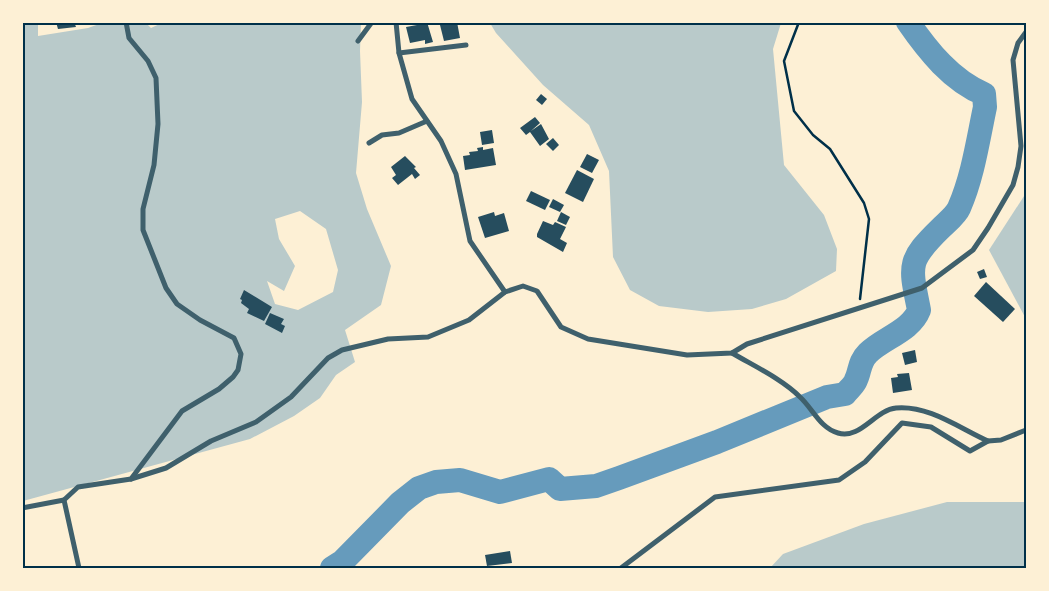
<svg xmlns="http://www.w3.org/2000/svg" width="1049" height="591" font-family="'Times New Roman',serif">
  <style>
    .green { fill: #b9caca; fill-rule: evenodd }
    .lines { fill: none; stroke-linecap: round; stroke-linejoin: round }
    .river { stroke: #669bbc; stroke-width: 24 }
    .building { fill: #264d5e }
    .path { stroke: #003049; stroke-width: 2.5 }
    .minor { stroke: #3f606c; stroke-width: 5 }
    .neatline { fill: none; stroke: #003049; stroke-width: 2 }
  </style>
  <rect width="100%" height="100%" fill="#fdf0d5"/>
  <g class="green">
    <path d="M105,22l41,1 5,5 13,-6 197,1 -1,28 2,51 -6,71 11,36 24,57 -10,39 -36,25 10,32 -19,13 -16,23 -26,18 -44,23 -227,62v-478h15v13l50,-8zM300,211l26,18 12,41 -5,22 -35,18 -23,-6 -8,-23 17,10 11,-25 -16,-27 -4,-20z"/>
    <path d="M490,23h291l-8,26 11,116 40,50 13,34 -1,22 -50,28 -34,10 -44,3 -49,-6 -29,-16 -17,-33 -4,-86 -20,-46 -46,-40 -47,-52z"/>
    <path d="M1026,193v126l-37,-69z"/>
    <path d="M947,502h79v66h-256l13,-14 81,-30z"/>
  </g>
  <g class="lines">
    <path class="river" d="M332,568l11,-7 57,-58 19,-15 17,-6 24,-2 40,12 49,-13 11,10 36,-3 23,-8 98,-36 110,-45 18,-3c3,-4 8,-8 10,-12 6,-11 3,-19 13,-29 15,-15 43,-22 51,-43 -9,-45 -12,-49 22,-82 6,-6 15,-13 18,-20 14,-32 19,-68 26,-101l-1,-13c-32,-13 -56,-43 -76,-72"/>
  </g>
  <g class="building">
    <path d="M56,22h18l2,5 -18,2z"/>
    <path d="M417,22h10l6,20 -8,2v-4l-15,3 -4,-16 11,-2z"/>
    <path d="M453,22h4l3,16 -16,3 -4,-16z"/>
    <path d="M541,94l6,5 -5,6 -6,-5z"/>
    <path d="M535,117l5,6 -9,8 10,-7 8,15 -9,7 -10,-14 -4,3 -6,-7z"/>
    <path d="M492,130l2,13 -12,2 -2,-13z"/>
    <path d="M553,138l6,7 -6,6 -7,-7z"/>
    <path d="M483,147v3l10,-2 3,17 -31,5 -2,-14 7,-1 -1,-3 9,-1 -1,-3z"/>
    <path d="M587,154l12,6 -7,13 -12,-6z"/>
    <path d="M405,156l11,11 -2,1 6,7 -5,4 -3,-5 -14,11 -6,-7 4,-3 -5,-8z"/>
    <path d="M577,170l17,9 -11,23 -18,-9z"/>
    <path d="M531,191l19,9 -5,10 -19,-9z"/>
    <path d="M553,199l11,6 -4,7 -11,-5z"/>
    <path d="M494,212l1,4 9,-3 5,18 -24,7 -7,-21z"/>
    <path d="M561,212l9,5 -4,8 -9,-4z"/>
    <path d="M543,221l10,4 2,-3 11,5 -6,12 7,4 -4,9 -26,-15v-3z"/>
    <path d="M984,269l3,8 -7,2 -3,-7z"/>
    <path d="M986,282l29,27 -12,13 -29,-26z"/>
    <path d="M244,290l28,17 -8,14 -17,-8 2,-4 -8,-6 1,-3 -2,-1z"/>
    <path d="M270,313l14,6 -3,5 4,2 -3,7 -17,-9z"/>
    <path d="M915,350l2,12 -12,3 -3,-12z"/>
    <path d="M909,373l3,17 -19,3 -2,-15 7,-1 -1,-3z"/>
    <path d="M510,551l2,12 -25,3 -2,-11z"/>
  </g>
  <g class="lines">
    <path class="path" d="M799,22l-15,39 10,50 19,24 17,14 34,54 5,16 -9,80"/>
    <g class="minor">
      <path d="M126,22l3,16 19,23 8,17 2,46 -4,41 -11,44v21l23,58 11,16 23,16 34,18 7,16 -3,16 -5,7 -14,12 -37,22 -51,68"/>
      <path d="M396,22l3,31 13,46 29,42 15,33 14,67 35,51"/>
      <path d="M358,41l14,-19"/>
      <path d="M399,53l67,-8"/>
      <path d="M369,143l13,-8 17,-2 28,-12"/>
      <path d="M732,353c22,13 50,26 68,44 13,12 20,31 38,36 22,7 37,-23 58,-25 33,-3 63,20 92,33"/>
      <path d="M22,508l42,-8"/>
      <path d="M79,568l-15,-68 14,-13 53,-8 35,-11 45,-27 45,-19 35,-25 37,-39 14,-8 46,-11 40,-2 41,-17 36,-28 18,-6 14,5 24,36 27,12 99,16 45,-2 15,-9 175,-56 51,-38 15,-22 25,-43 5,-18 3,-21 -8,-86 5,-17 8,-11"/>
      <path d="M621,568l94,-71 124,-17 26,-18 37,-39 29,4 39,24 18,-10 13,-1 25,-10"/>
    </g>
  </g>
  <rect width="1049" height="591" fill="none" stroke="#fdf0d5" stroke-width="48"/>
  <rect x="24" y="24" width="1001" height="543" class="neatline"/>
</svg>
